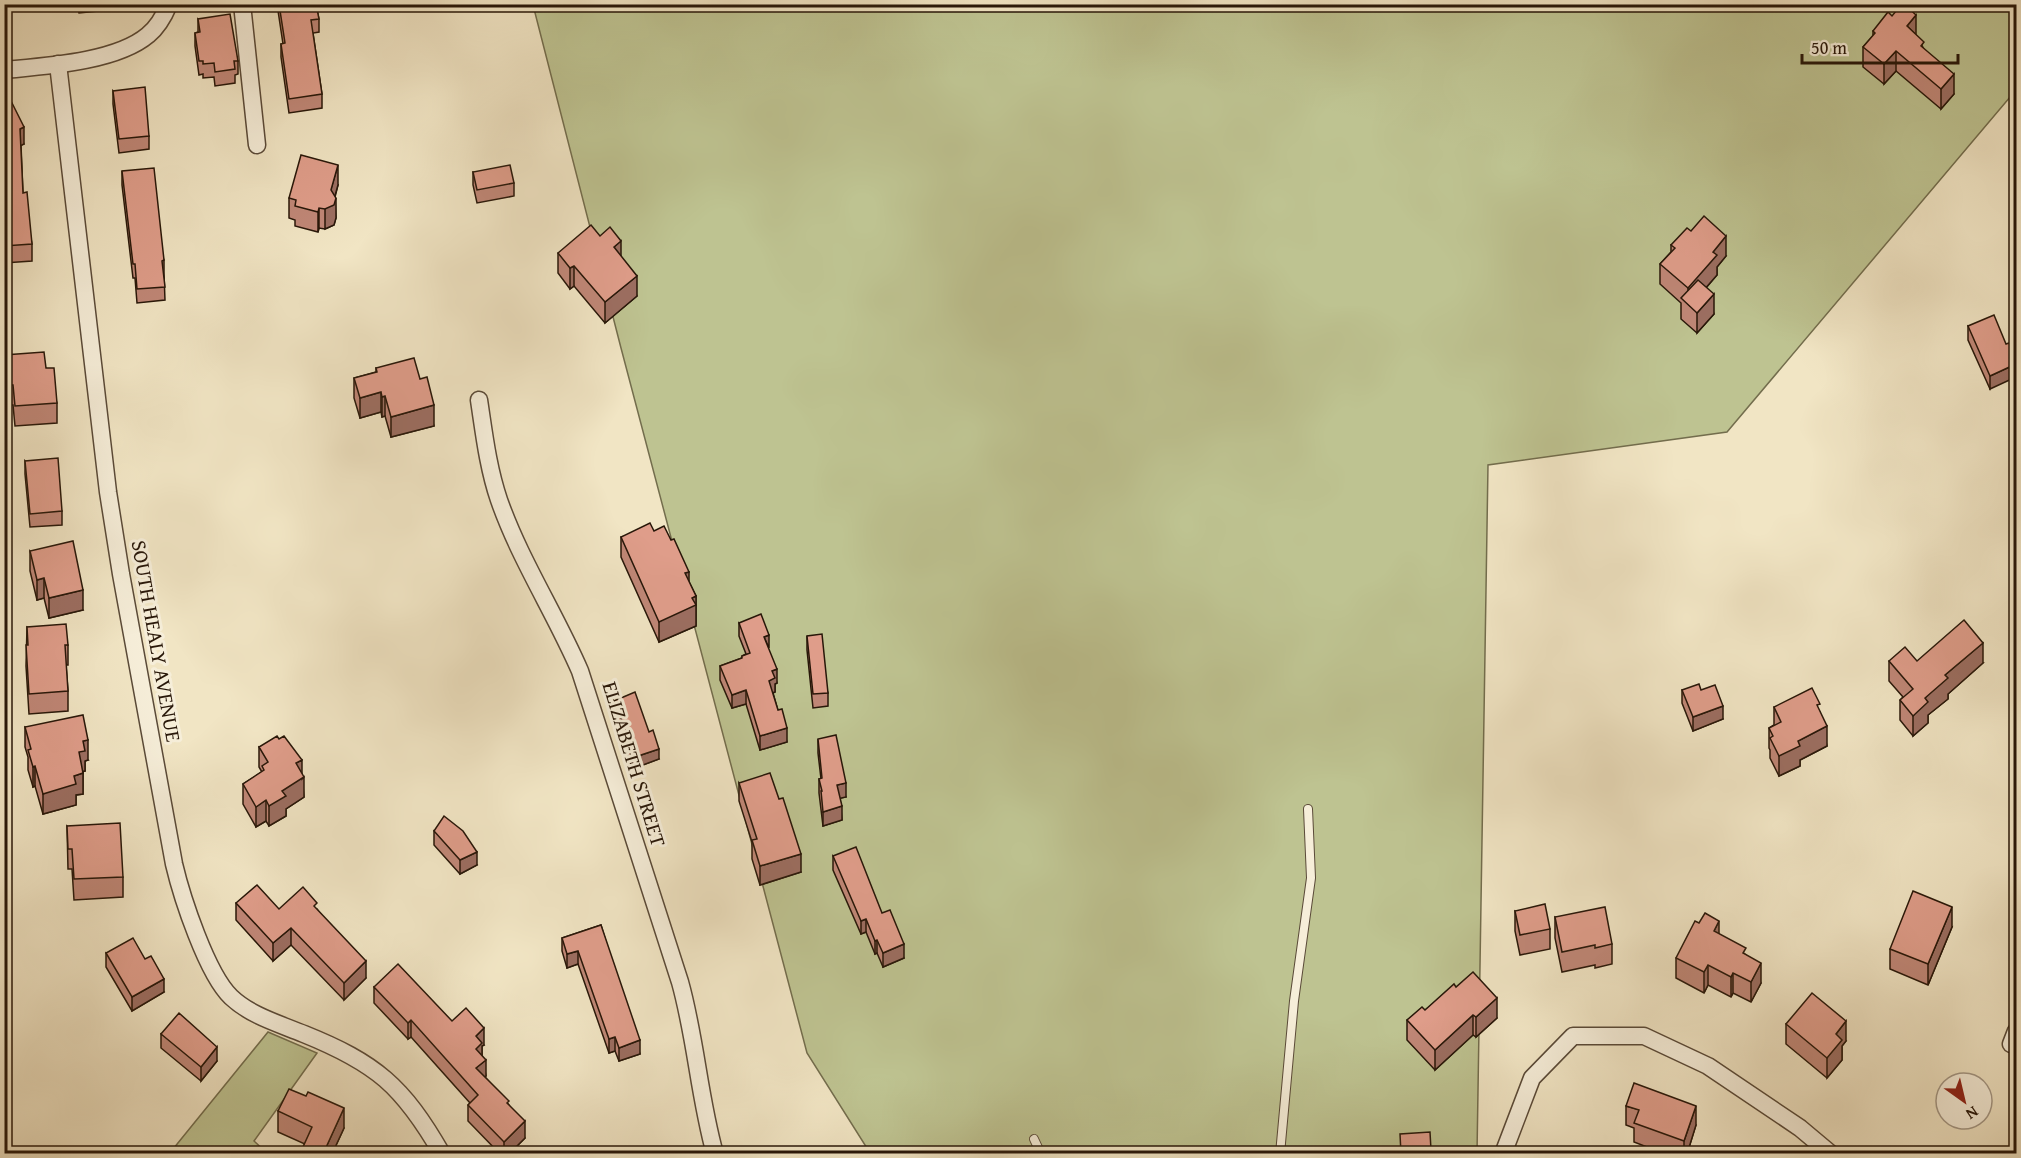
<svg xmlns="http://www.w3.org/2000/svg" width="2021" height="1158" font-family="'Gentium Book Plus',serif">
  <style>
    .green { fill: #bec391; stroke: #736d4d; stroke-width: 1.5 }
    .lines { fill: none; stroke-linecap: round; stroke-linejoin: round }
    .service-casing { stroke: #5a4a38; stroke-width: 10 }
    .minor-casing { stroke: #5a4a38; stroke-width: 19 }
    .service { stroke: #f6eed9; stroke-width: 8 }
    .minor { stroke: #f6eed9; stroke-width: 16 }
    .wall { fill: #c08777; stroke: #281709; stroke-width: 1.5 }
    .shaded-wall { fill: #9c6e61; stroke: #281709; stroke-width: 1.5 }
    .building { fill: #df9d8a; stroke: #281709; stroke-width: 1.5 }
    .labels { text-anchor: middle; stroke-width: 6; stroke-linejoin: round; paint-order: stroke }
    .street-label { font-size: 21px; fill: #281709; stroke: #f6eed9 }
  </style>
  <rect width="100%" height="100%" fill="#f1e5c4"/>
  <filter id="stains"><feTurbulence type="fractalNoise" baseFrequency=".00333" numOctaves="4"/><feColorMatrix values="0 0 0 0 .2 0 0 0 0 .09 0 0 0 0 .02 0 0 0 .5 -.17"/></filter>
  <radialGradient id="worn" r=".72"><stop offset=".6" stop-color="#630" stop-opacity="0"/><stop offset="1" stop-color="#630" stop-opacity=".3"/></radialGradient>
  <g class="green">
    <path d="M533,5h1483v85l-289,342 -239,33 -11,688h-607l-63,-100 -186,-705z"/>
    <path d="M268,1032l49,21 -63,88 13,12 -98,1z"/>
  </g>
  <g class="lines">
    <defs>
      <g id="service">
        <path d="M1034,1139l7,15"/>
        <path d="M1280,1154l14,-153 17,-123 -3,-69"/>
      </g>
      <g id="minor">
        <path d="M242,4l15,141"/>
        <path d="M58,64l50,428 13,82 53,290c8,34 33,110 57,133 20,19 49,27 73,37 72,29 99,52 138,120"/>
        <path d="M4,70c42,-4 112,-8 144,-35 10,-8 16,-19 21,-31"/>
        <path d="M479,400c5,33 9,68 20,100 21,60 56,113 81,171l100,311c16,57 19,115 35,172"/>
        <path d="M2011,1044l5,-13"/>
        <path d="M1503,1154l29,-76 41,-42h71l64,30 92,62 31,26"/>
      </g>
    </defs>
    <use href="#service" class="service-casing"/>
    <use href="#minor" class="minor-casing"/>
    <use href="#service" class="service"/>
    <use href="#minor" class="minor"/>
  </g>
  <g class="wall">
    <path d="M57,4h45v3h-4v4l-19,2 -2,-8 -19,2z"/>
    <path d="M277,4h39l3,15v13l-6,1 9,61v14l-33,5 -8,-56v-13h2z"/>
    <path d="M198,19l40,42v13l-3,1v8l-20,3 -1,-9 -11,1v-4l-4,1 -4,-29v-13l3,-1z"/>
    <path d="M1873,31l43,4 8,14 30,45 -13,15 -45,-38 -12,13 -21,-17v-20l10,-11z"/>
    <path d="M113,91l36,45v13l-30,4 -6,-49z"/>
    <path d="M4,94l20,50 -3,1 2,48 9,51v17l-28,2z"/>
    <path d="M122,171l42,89v14l1,26 -28,3 -2,-25h-2l-11,-93z"/>
    <path d="M473,172l41,11v13l-37,7 -4,-18z"/>
    <path d="M338,185l-3,12 1,21 -2,7 -9,4 -6,-1 -1,4 -23,-6v-6l-6,-2v-20z"/>
    <path d="M600,236l21,21 16,39 -32,27 -31,-37 -4,3 -12,-16v-20z"/>
    <path d="M1671,245l55,11 -9,11v8l-11,13 8,26 -17,19 -16,-14v-16l-21,-19v-20l11,-12z"/>
    <path d="M1968,326l38,18 -16,45 -22,-49z"/>
    <path d="M4,355l42,13 11,35v20l-42,3 -2,-21h-9z"/>
    <path d="M376,368l44,11 14,47 -43,11 -6,-21 -3,1 -1,-5 -21,6 -6,-20v-20l22,-6z"/>
    <path d="M25,461l37,50v14l-32,2 -5,-53z"/>
    <path d="M654,531l35,51 7,14v30l-37,16 -38,-85v-20z"/>
    <path d="M30,551l53,59 -34,8 -5,-20 -7,2 -7,-29z"/>
    <path d="M739,623l29,26 9,34 -2,1v8l-2,1 14,49 -27,8 -14,-46 -14,4 -12,-28v-14l22,-8v-2l4,-2 -7,-18z"/>
    <path d="M27,627l41,18v20h-2l2,26v20l-39,3 -3,-48z"/>
    <path d="M807,636l21,57v13l-15,2 -6,-58z"/>
    <path d="M1889,661h28l66,2 -35,31v5l-20,16v8l-15,13 -13,-16v-20l3,-3 -14,-16z"/>
    <path d="M1682,690h19l22,29 -30,12 -11,-28z"/>
    <path d="M614,701l45,58 -27,10 -6,-19v-9l-12,-29z"/>
    <path d="M1774,707l46,5 7,34 -27,14v6l-21,10 -9,-18v-8l-1,-2v-20l5,-3z"/>
    <path d="M25,727l63,33 -3,1v10h-2v23l-7,1v10l-33,9 -8,-28 -2,1 -5,-17v-13l-3,-10z"/>
    <path d="M818,739l28,58 -6,1 2,22 -19,6 -4,-33v-14h2l-3,-26z"/>
    <path d="M259,747l43,27 2,23 -18,12v7l-17,10 -3,-5 -10,6 -13,-23v-20l19,-12 -3,-5z"/>
    <path d="M739,783l62,89 -41,13 -8,-26v-17l-13,-41z"/>
    <path d="M67,826l56,51v20l-49,3 -2,-31h-4z"/>
    <path d="M434,831l43,34 -17,9 -26,-29z"/>
    <path d="M833,856l49,57 22,45 -21,9 -6,-14 -2,1 -9,-22 -5,2 -28,-64z"/>
    <path d="M2016,865v14l-2,-3v-7z"/>
    <path d="M236,903l43,6h38l49,69 -22,22 -53,-55 -18,16 -37,-41z"/>
    <path d="M1515,911l35,18v20l-30,6 -5,-24z"/>
    <path d="M1555,917l57,27v20l-17,4v-3l-33,7 -7,-34z"/>
    <path d="M601,925l39,129 -21,7 -4,-10 -6,2 -31,-89 -11,4 -5,-17v-13z"/>
    <path d="M1952,927l-24,58 -38,-16v-20z"/>
    <path d="M1719,934l27,21 15,28 -10,19 -18,-9 -2,4 -23,-12 -4,8 -28,-15v-20z"/>
    <path d="M106,953l58,39 -32,19 -26,-44z"/>
    <path d="M374,987l78,34 32,24 -2,1v10l4,20 -1,1 24,28 16,33 -16,16h-9l-32,-33v-16l2,-2 -59,-66 -3,2 -34,-36z"/>
    <path d="M1456,987l41,31 -21,19 -3,-2 -38,35 -28,-30v-20l18,-10z"/>
    <path d="M1786,1024l60,17 -4,5v14l-15,18 -41,-34z"/>
    <path d="M161,1034l56,27 -16,20 -40,-33z"/>
    <path d="M1626,1106l70,19 -9,29h-22l-31,-12v-14l-8,-3z"/>
    <path d="M278,1111l66,17 -12,26h-29v-7l2,-3 -27,-12z"/>
  </g>
  <g class="shaded-wall">
    <path d="M1916,15v20l-9,-9z"/>
    <path d="M1896,51v20l-12,13v-20z"/>
    <path d="M1954,74v20l-13,15v-20z"/>
    <path d="M24,127v17l-4,2v-17z"/>
    <path d="M338,165v20l-6,21 4,-8v20l-2,7 -9,4v-20z"/>
    <path d="M319,208v20l-1,4v-20z"/>
    <path d="M1726,236v20l-9,11v8l-27,31 -2,-2v-16l25,-36z"/>
    <path d="M621,241v20l-7,-14z"/>
    <path d="M574,266v20l-4,3v-21z"/>
    <path d="M637,276v20l-32,27v-21z"/>
    <path d="M1714,294v20l-17,19v-20z"/>
    <path d="M2016,364v13l-26,12v-13z"/>
    <path d="M381,392v20l-21,6v-20z"/>
    <path d="M385,396v20l-3,1v-20z"/>
    <path d="M434,405v21l-43,11v-20z"/>
    <path d="M689,572v20l-4,-19z"/>
    <path d="M44,578v20l-7,2v-20z"/>
    <path d="M83,590v20l-34,8v-20z"/>
    <path d="M696,596v30l-37,16v-20l33,-24z"/>
    <path d="M769,635v13l-5,-11z"/>
    <path d="M1983,643v20l-35,31v5l-20,16v8l-15,13v-20l12,-18 20,-23z"/>
    <path d="M777,669v14l-2,1v8l-6,2v-13l3,-10z"/>
    <path d="M746,690v14l-14,4v-13z"/>
    <path d="M1723,706v13l-30,12v-14z"/>
    <path d="M1827,726v20l-27,14v6l-21,10v-20l19,-15z"/>
    <path d="M787,728v14l-27,8v-14z"/>
    <path d="M88,740v20l-3,1v10l-6,1v-20l4,-11z"/>
    <path d="M659,749v10l-27,10v-11z"/>
    <path d="M302,760v19l2,-2v20l-18,12v7l-17,10v-20l13,-15 14,-28z"/>
    <path d="M35,766v20l-2,1v-20z"/>
    <path d="M83,773v21l-7,1v10l-33,9v-20l31,-18z"/>
    <path d="M846,783v14l-9,2v-14z"/>
    <path d="M266,800v21l-10,6v-20z"/>
    <path d="M842,806v14l-19,6v-14z"/>
    <path d="M477,852v13l-17,9v-14z"/>
    <path d="M801,854v18l-41,13v-19z"/>
    <path d="M1952,907v20l-24,58v-21z"/>
    <path d="M866,919v13l-5,2v-13z"/>
    <path d="M1719,921v20l-5,-10z"/>
    <path d="M291,928v17l-18,16v-18z"/>
    <path d="M877,940v13l-2,1v-13z"/>
    <path d="M904,944v14l-21,9v-14z"/>
    <path d="M578,951v13l-11,4v-14z"/>
    <path d="M366,961v17l-22,22v-17z"/>
    <path d="M1761,963v20l-10,19v-20z"/>
    <path d="M1708,965v20l-4,8v-21z"/>
    <path d="M1733,973v20l-2,4v-20z"/>
    <path d="M164,979v13l-32,19v-14z"/>
    <path d="M1497,998v20l-21,19v-20z"/>
    <path d="M1473,1015v20l-38,35v-20z"/>
    <path d="M411,1020v17l-3,2v-16z"/>
    <path d="M1846,1021v20l-4,5v14l-15,18v-20l9,-24z"/>
    <path d="M484,1028v17l-2,1v13l-6,6v-29z"/>
    <path d="M615,1037v14l-6,2v-14z"/>
    <path d="M640,1040v14l-21,7v-13z"/>
    <path d="M217,1047v14l-16,20v-14z"/>
    <path d="M486,1060v16l-10,9v-17z"/>
    <path d="M1696,1106v19l-9,29h-3v-13z"/>
    <path d="M344,1108v20l-12,26h-9z"/>
    <path d="M525,1121v17l-16,16h-5v-12z"/>
  </g>
  <g class="building">
    <path d="M279,4h37l3,15 -8,1 11,74 -33,5 -8,-55 4,-1z"/>
    <path d="M1902,4h2l12,11 -9,11 17,16 -3,4 33,28 -13,15 -45,-38 -12,13 -21,-17 12,-14 -2,-2 15,-19 4,4z"/>
    <path d="M230,14l8,47h-4l1,8 -20,3 -1,-9 -11,1v-3h-4l-4,-28 5,-1 -2,-13z"/>
    <path d="M145,87l4,49 -30,3 -6,-48z"/>
    <path d="M7,93l17,34 -4,2 3,64 4,-1 5,52 -28,2v-152z"/>
    <path d="M301,155l37,10 -7,25 5,8 -2,7 -9,4 -6,-1 -1,4 -23,-6 1,-6 -7,-2z"/>
    <path d="M510,165l4,18 -37,7 -4,-18z"/>
    <path d="M154,168l10,92 -2,1 3,26 -28,2 -2,-25h-2l-11,-93z"/>
    <path d="M1704,216l22,20 -13,16 4,3 -29,33 -28,-24 15,-16 -4,-3 16,-17 4,3z"/>
    <path d="M591,225l9,11 10,-9 11,14 -7,6 23,29 -32,26 -31,-36 -4,2 -12,-15z"/>
    <path d="M1698,280l16,14 -17,19 -16,-15z"/>
    <path d="M1994,315l12,29 3,-1 7,16v5l-26,12 -22,-50z"/>
    <path d="M44,352l2,16h8l3,35 -42,3 -2,-21h-9v-30z"/>
    <path d="M414,358l6,21 7,-2 7,28 -43,12 -6,-21 -3,1 -1,-5 -21,6 -6,-20 23,-6 -1,-4z"/>
    <path d="M58,458l4,53 -32,3 -5,-53z"/>
    <path d="M650,523l4,8 10,-5 7,14 3,-1 15,33 -4,1 11,23 -4,2 4,7 -37,17 -38,-85z"/>
    <path d="M73,541l10,49 -34,8 -5,-20 -7,2 -7,-29z"/>
    <path d="M761,614l8,21 -5,2 13,32 -5,2 3,7 -6,3 9,29 4,-1 5,19 -27,8 -14,-46 -14,5 -12,-29 22,-8v-2l8,-3 -11,-30z"/>
    <path d="M1964,620l19,23 -38,32 3,3 -23,20 3,4 -15,14 -13,-16 13,-11 -24,-28 16,-14 12,14z"/>
    <path d="M66,624l2,21h-3l3,46 -39,3 -3,-49h2l-1,-18z"/>
    <path d="M822,634l6,59 -15,1 -6,-58z"/>
    <path d="M1699,684l2,6 14,-5 8,21 -30,11 -11,-27z"/>
    <path d="M1812,688l8,16 -3,1 10,21 -29,15 2,5 -21,10 -9,-18 3,-2 -4,-8 12,-6 -7,-15z"/>
    <path d="M635,692l14,40 4,-2 6,19 -27,9 -6,-18 3,-2 -15,-37z"/>
    <path d="M83,715l5,25 -5,1 2,10 -6,1 4,21 -9,3 2,8 -33,10 -8,-28 -2,1 -5,-17 3,-1 -6,-22z"/>
    <path d="M836,735l10,48 -9,2 5,21 -19,6 -2,-21h1l-3,-12 3,-1 -4,-39z"/>
    <path d="M277,736l2,3 5,-3 18,24 -6,3 8,14 -22,14 4,5 -17,10 -3,-6 -10,7 -13,-23 21,-14 -2,-4 6,-4 -9,-15z"/>
    <path d="M770,773l9,26 4,-1 18,56 -41,12 -8,-26 5,-1 -18,-56z"/>
    <path d="M444,816l19,15 14,21 -17,8 -26,-29z"/>
    <path d="M120,823l3,54 -49,2 -2,-30h-4l-1,-23z"/>
    <path d="M856,847l26,66 8,-3 14,34 -21,9 -6,-13 -2,1 -9,-22 -5,2 -28,-65z"/>
    <path d="M257,885l22,24 24,-22 14,16 -3,3 52,55 -22,22 -53,-55 -18,15 -37,-40z"/>
    <path d="M1913,891l39,16 -24,57 -38,-15z"/>
    <path d="M1545,904l5,25 -30,6 -5,-24z"/>
    <path d="M1605,907l7,37 -17,4v-3l-33,7 -7,-35z"/>
    <path d="M1705,913l14,8 -5,10 32,17 -3,5 18,10 -10,19 -18,-9 -2,4 -23,-12 -4,7 -28,-14 19,-37 4,2z"/>
    <path d="M601,925l39,115 -21,8 -4,-11 -6,2 -31,-88 -11,3 -5,-16z"/>
    <path d="M133,938l12,21 6,-3 13,23 -32,18 -26,-44z"/>
    <path d="M398,964l54,57 14,-13 18,20 -8,8 6,7 -6,6 10,11 -10,8 33,33 -2,2 18,18 -21,21 -36,-37 10,-10 -67,-75 -3,3 -34,-36z"/>
    <path d="M1473,972l24,26 -21,19 -3,-2 -38,35 -28,-30 15,-13 3,3 29,-26 2,3z"/>
    <path d="M1812,993l34,28 -10,13 6,6 -15,18 -41,-34z"/>
    <path d="M179,1013l38,34 -16,20 -40,-33z"/>
    <path d="M1634,1083l62,23 -12,35 -50,-18 5,-13 -13,-4z"/>
    <path d="M289,1089l17,7 2,-4 36,16 -21,46h-5l-15,-7 9,-20 -34,-16z"/>
    <path d="M1430,1132l1,18h2v4h-32l-1,-20z"/>
    <path d="M546,1149l4,5h-9z"/>
  </g>
  <g class="labels">
    <g class="street-label">
      <text transform="translate(156 641) rotate(80)" y="7">SOUTH HEALY AVENUE</text>
      <text transform="translate(634 764) rotate(73)" y="7">ELIZABETH STREET</text>
    </g>
  </g>
  <rect width="2021" height="1158" fill="none" stroke="#f1e5c4" stroke-width="24"/>
  <rect x="6" y="6" width="2009" height="1146" fill="none" stroke="#281709" stroke-width="3"/>
  <rect x="12" y="12" width="1997" height="1134" fill="none" stroke="#281709" stroke-width="1.5"/>
  <g transform="translate(1964 1101) rotate(146)"><circle r="28" fill="#f6eed9" stroke="#a49886" stroke-width="1.5"/>
  <path d="M0-4.5L10 22L0 15L-10 22Z" fill="#8f2418"/>
  <text y="-9" font-size="16" font-weight="bold" text-anchor="middle" fill="#281709">N</text>
  </g>
  <path d="M1802 54v9h156v-9" fill="none" stroke="#281709" stroke-width="3"/>
  <text x="1811" y="54" font-size="18" fill="#281709" stroke="#f6eed9" stroke-width="4.5" paint-order="stroke">50 m</text>
  <rect width="100%" height="100%" filter="url(#stains)"/>
  <rect width="100%" height="100%" fill="url(#worn)"/>
</svg>
